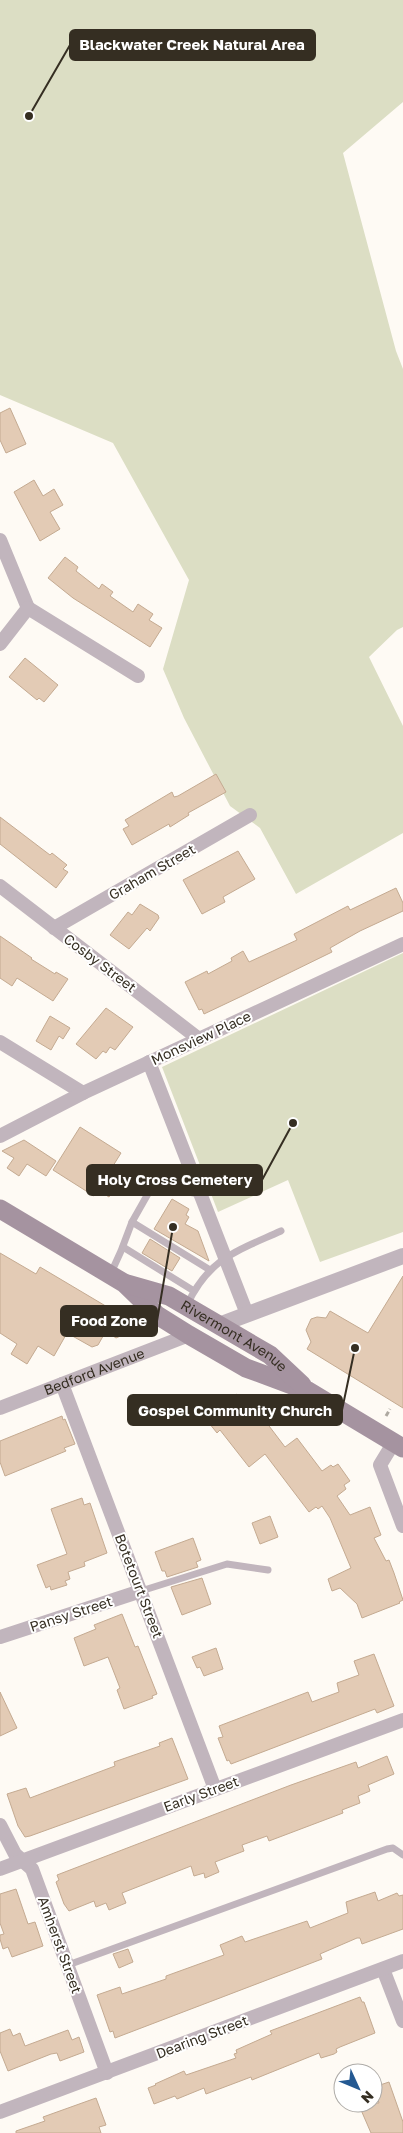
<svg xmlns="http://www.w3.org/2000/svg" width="403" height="2133" font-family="'Golos Text',sans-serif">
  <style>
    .green { fill: #dcdec4 }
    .building { fill: #e3cbb5; stroke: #c4aa91 }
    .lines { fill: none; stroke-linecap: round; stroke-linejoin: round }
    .path { stroke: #aea9a1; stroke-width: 3; stroke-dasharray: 5 2.5; stroke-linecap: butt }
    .service { stroke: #c1b5bd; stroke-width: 7 }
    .minor { stroke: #c1b5bd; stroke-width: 14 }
    .tertiary { stroke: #c1b5bd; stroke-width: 16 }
    .secondary { stroke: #a593a0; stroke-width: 19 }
    .labels { text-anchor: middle; stroke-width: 4; stroke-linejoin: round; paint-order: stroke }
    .street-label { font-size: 14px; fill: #352e22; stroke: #fff }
    .leader { fill: none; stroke: #352e22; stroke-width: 2 }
    .callout-dot { fill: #352e22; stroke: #fff; stroke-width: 2 }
    .callout { fill: #352e22; stroke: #352e22; stroke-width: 2 }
    .callout-label { font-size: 15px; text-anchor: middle; font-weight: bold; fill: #fff }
  </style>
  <rect width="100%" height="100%" fill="#fefaf4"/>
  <g class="green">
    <path d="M0,0h403v102l-60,51 53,198 7,18v258l-6,3 -28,27 34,69v107l-107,61 -36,-66 -30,-22 -46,-88 -21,-49 26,-89 -76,-137 -113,-48z"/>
    <path d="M403,953v279l-83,30 -32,-82 -70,32 -56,-145z"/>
  </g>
  <g class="building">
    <path d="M10,408l16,36 -20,9 -6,-13v-27z"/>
    <path d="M34,480l9,16 11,-7 9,16 -13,7 10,17 -20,12 -26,-49z"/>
    <path d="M65,557l13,10 -2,4 23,18 3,-5 11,8 -3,4 23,16 5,-8 15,10 -4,6 13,8 -12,19 -77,-49 -25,-20z"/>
    <path d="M25,658l33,27 -14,17 -5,-4 -2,2 -28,-23z"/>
    <path d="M216,774l10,18 -38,21 1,2 -19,12 -1,-3 -37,21 -9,-16 6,-3 -4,-6 47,-28 2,5 4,-1z"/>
    <path d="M0,817l50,38 2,-2 15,12 -4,4 5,3 -12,16 -56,-44z"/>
    <path d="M238,851l17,28 -32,18 2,5 -23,12 -19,-34z"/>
    <path d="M396,888l7,15v8l-43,20 -30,17 2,4 -90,44 -38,18 -2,-5 -3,1 -14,-28 22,-11 1,3 24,-13 -1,-3 12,-7 6,11 48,-22 -3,-6 54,-28 2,4z"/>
    <path d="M140,904l18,11 1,3 -9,13 -3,-3 -18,21 -19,-14 18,-23 4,3z"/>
    <path d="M0,936l32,22 -1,1 24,15 1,-2 12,7 -15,22 -36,-23 -5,8 -12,-8z"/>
    <path d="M106,1008l27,19 -18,23 -5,-3 -4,6 -3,-2 -7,8 -20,-15z"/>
    <path d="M50,1016l20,12 -7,11 -4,-3 -8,14 -15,-9z"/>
    <path d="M80,1127l41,26 -13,21 11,7 -10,16 -11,-7 -4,6 -41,-26z"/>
    <path d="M24,1140l32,21 -10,15 -19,-12 -8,12 -12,-8 7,-10 -12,-7z"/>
    <path d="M172,1199l17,10 -3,6 3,2 -4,7 13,7 11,30 -55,-32z"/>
    <path d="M150,1239l30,19 -8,13 -30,-18z"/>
    <path d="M0,1253l36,21 4,-7 101,60 -25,11 -10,-7 -8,14 -6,2 -25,-14 -13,23 -16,-10 -11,18 -16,-10 6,-10 -17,-11z"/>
    <path d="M403,1276v132l-96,-59 4,-7 -5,-12 5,-11 6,-2 9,1 4,-7 38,22z"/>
    <path d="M237,1394l21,28 5,-4 22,29 12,-9 25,33 9,-6 2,2 5,-3 12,17 -6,4 2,4 -9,7 13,19 20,-8 11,28 -7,3 12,23 3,-1 5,13 9,27 -4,2 1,1 -38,15 -5,-14 -17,-16 -8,3 -4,-12 23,-11 -21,-50 -8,-12 -4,3 -2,-2 -7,5 -44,-58 -16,13 -29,-37 -3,3 -12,-15 5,-3 -1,-1z"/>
    <path d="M62,1416l1,4 2,-1 10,25 -11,4 2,3 -61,25 -5,-14v-21z"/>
    <path d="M82,1498l2,7 6,-2 17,50 -23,9 1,4 -17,6 2,7 -5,2 2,4 -16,5 -1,-4 -4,2 -9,-23 30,-11 -16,-45z"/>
    <path d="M270,1516l8,21 -18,7 -8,-21z"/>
    <path d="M193,1538l8,22 -5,2 2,5 -31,10 -2,-6h-3l-7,-19z"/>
    <path d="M202,1578l9,26 -29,11 -11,-28z"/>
    <path d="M122,1614l13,33 3,-1 19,48 -5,2 1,2 -29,11 -7,-19 3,-2 -12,-31 -24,9 -10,-28 22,-9 -2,-4z"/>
    <path d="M216,1648l7,21 -19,7 -4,-9 -3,1 -5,-11z"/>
    <path d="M374,1654l20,52 -17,7 -2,-4 -144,55 -2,-4 -2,1 -9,-23 5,-1 -4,-11 89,-34 4,10 27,-10 -2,-9 22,-8 -5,-14z"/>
    <path d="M0,1692l17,36 -17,8z"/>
    <path d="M172,1738l16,41 -158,57 -5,1 -7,-11 -11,-32 19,-6 4,10 85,-32 -1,-4 46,-16 -1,-3z"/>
    <path d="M387,1756l7,18 -26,11 2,6 -12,5 2,7 -18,7 1,3 -74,28 -2,-5 -25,9 2,6 -29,11 4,10 -14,6 -1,-5 -10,3 -3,-10 -69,27 4,10 -17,7 -3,-7 -10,4 -2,-6 -25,10 -5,-7 -8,-22 3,-2 -2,-5 234,-90 65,-23 2,6z"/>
    <path d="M16,1889l12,35 7,-2 8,24 -31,11 -4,-10 -5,2 -3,-10v-4l4,-1 -4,-11v-29z"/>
    <path d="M375,1892l3,9 19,-8 2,3 4,-1v34l-41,15 -2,-6h-3l-37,16 2,5 -207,79 -2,-7 -3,1 -13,-37 23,-8 2,7 44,-15v-3l58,-21 -4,-10 22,-9 3,6 62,-21 3,7 38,-15 -2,-11z"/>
    <path d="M128,1949l5,13 -14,6 -6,-14z"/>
    <path d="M360,1997l2,5h2l11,31 -35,14 -4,2 1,3 -3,2 -13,4 -2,-5 -67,27 -1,-3 -45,17 -2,-6 -27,11 -2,-3 -21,8 -6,-16 8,-3 -1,-1 29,-13 2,4 50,-17 -2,-4 3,-1 -1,-3 36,-16 -2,-3z"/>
    <path d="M10,2029l3,7 7,-3 5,13 43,-16 4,10 7,-3 5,15 -24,9 -3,-8 -6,1 -43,17 -8,-20v-18z"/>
    <path d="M389,2082l14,40v11h-32l-13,-30h21l-5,-16z"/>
    <path d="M96,2098l10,27 -7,2 2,6h-85v-2l29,-10 -2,-4z"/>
  </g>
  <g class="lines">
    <path class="path" d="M386,1416l4,-7"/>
    <g class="service">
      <path d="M132,1222l78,48"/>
      <path d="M123,1247l71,44"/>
      <path d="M111,1273l10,-22 11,-29 17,-30 15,-4 36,6"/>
      <path d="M187,1305c22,-47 50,-54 94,-74"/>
      <path d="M141,1591l86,-27 41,6"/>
      <path d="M68,1965l319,-116 6,-1 10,7"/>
    </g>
    <g class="minor">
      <path d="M0,540l28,68"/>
      <path d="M28,608l110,68"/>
      <path d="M0,644l28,-36"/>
      <path d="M0,886l199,153"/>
      <path d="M54,928l196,-113"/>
      <path d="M0,1042l83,51"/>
      <path d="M149,1062l98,252"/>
      <path d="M0,1136l83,-43 320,-149"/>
      <path d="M62,1384l153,405"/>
      <path id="s1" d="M0,1408l189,-73"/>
      <path d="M394,1442l-14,23 23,61"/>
      <path d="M0,1637l141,-46"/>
      <path d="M0,1825l15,29 17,15 75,204"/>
      <path d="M0,1869l403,-149"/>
      <path d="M383,1969l20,52"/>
      <path d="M0,2112l403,-151"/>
    </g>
    <path class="tertiary" d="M219,1325l184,-69"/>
    <g class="secondary">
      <path d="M0,1209l124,74 33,32 32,20 57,33 62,23 95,57"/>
      <path id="s2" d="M127,1284l42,12 101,59 32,30"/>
    </g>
  </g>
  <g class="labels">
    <g class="street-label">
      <text transform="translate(152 872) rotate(-30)" y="5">Graham Street</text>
      <text transform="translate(100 963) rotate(37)" y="5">Cosby Street</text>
      <text transform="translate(201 1038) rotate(-25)" y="5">Monsview Place</text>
      <text dy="5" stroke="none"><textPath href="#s2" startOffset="120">Rivermont Avenue</textPath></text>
      <text dy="5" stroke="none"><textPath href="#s1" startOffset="101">Bedford Avenue</textPath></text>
      <text transform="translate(139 1586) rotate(69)" y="5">Botetourt Street</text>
      <text transform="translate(71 1614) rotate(-18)" y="5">Pansy Street</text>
      <text transform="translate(201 1794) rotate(-20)" y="5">Early Street</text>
      <text transform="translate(60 1945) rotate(70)" y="5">Amherst Street</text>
      <text transform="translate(202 2037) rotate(-21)" y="5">Dearing Street</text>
    </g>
  </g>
  <path class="leader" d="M29 116L70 45M293 1123L262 1180M173 1227L157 1321M355 1348L342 1410"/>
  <g class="callout-dot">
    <circle cx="29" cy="116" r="5"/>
    <circle cx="293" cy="1123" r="5"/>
    <circle cx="173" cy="1227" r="5"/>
    <circle cx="355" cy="1348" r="5"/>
  </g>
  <g class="callout">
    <rect x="70" y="30" width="245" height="30" rx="5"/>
    <rect x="87" y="1165" width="175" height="30" rx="5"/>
    <rect x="61" y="1306" width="96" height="30" rx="5"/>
    <rect x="128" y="1395" width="214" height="30" rx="5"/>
  </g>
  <g class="callout-label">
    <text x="192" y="50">Blackwater Creek Natural Area</text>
    <text x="175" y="1185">Holy Cross Cemetery</text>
    <text x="109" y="1326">Food Zone</text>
    <text x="235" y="1416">Gospel Community Church</text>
  </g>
  <g transform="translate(358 2088) rotate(134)"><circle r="24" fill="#ffffff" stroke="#aeaba7"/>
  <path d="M0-4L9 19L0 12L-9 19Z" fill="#245992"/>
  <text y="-8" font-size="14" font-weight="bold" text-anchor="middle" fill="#352e22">N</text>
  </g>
</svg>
